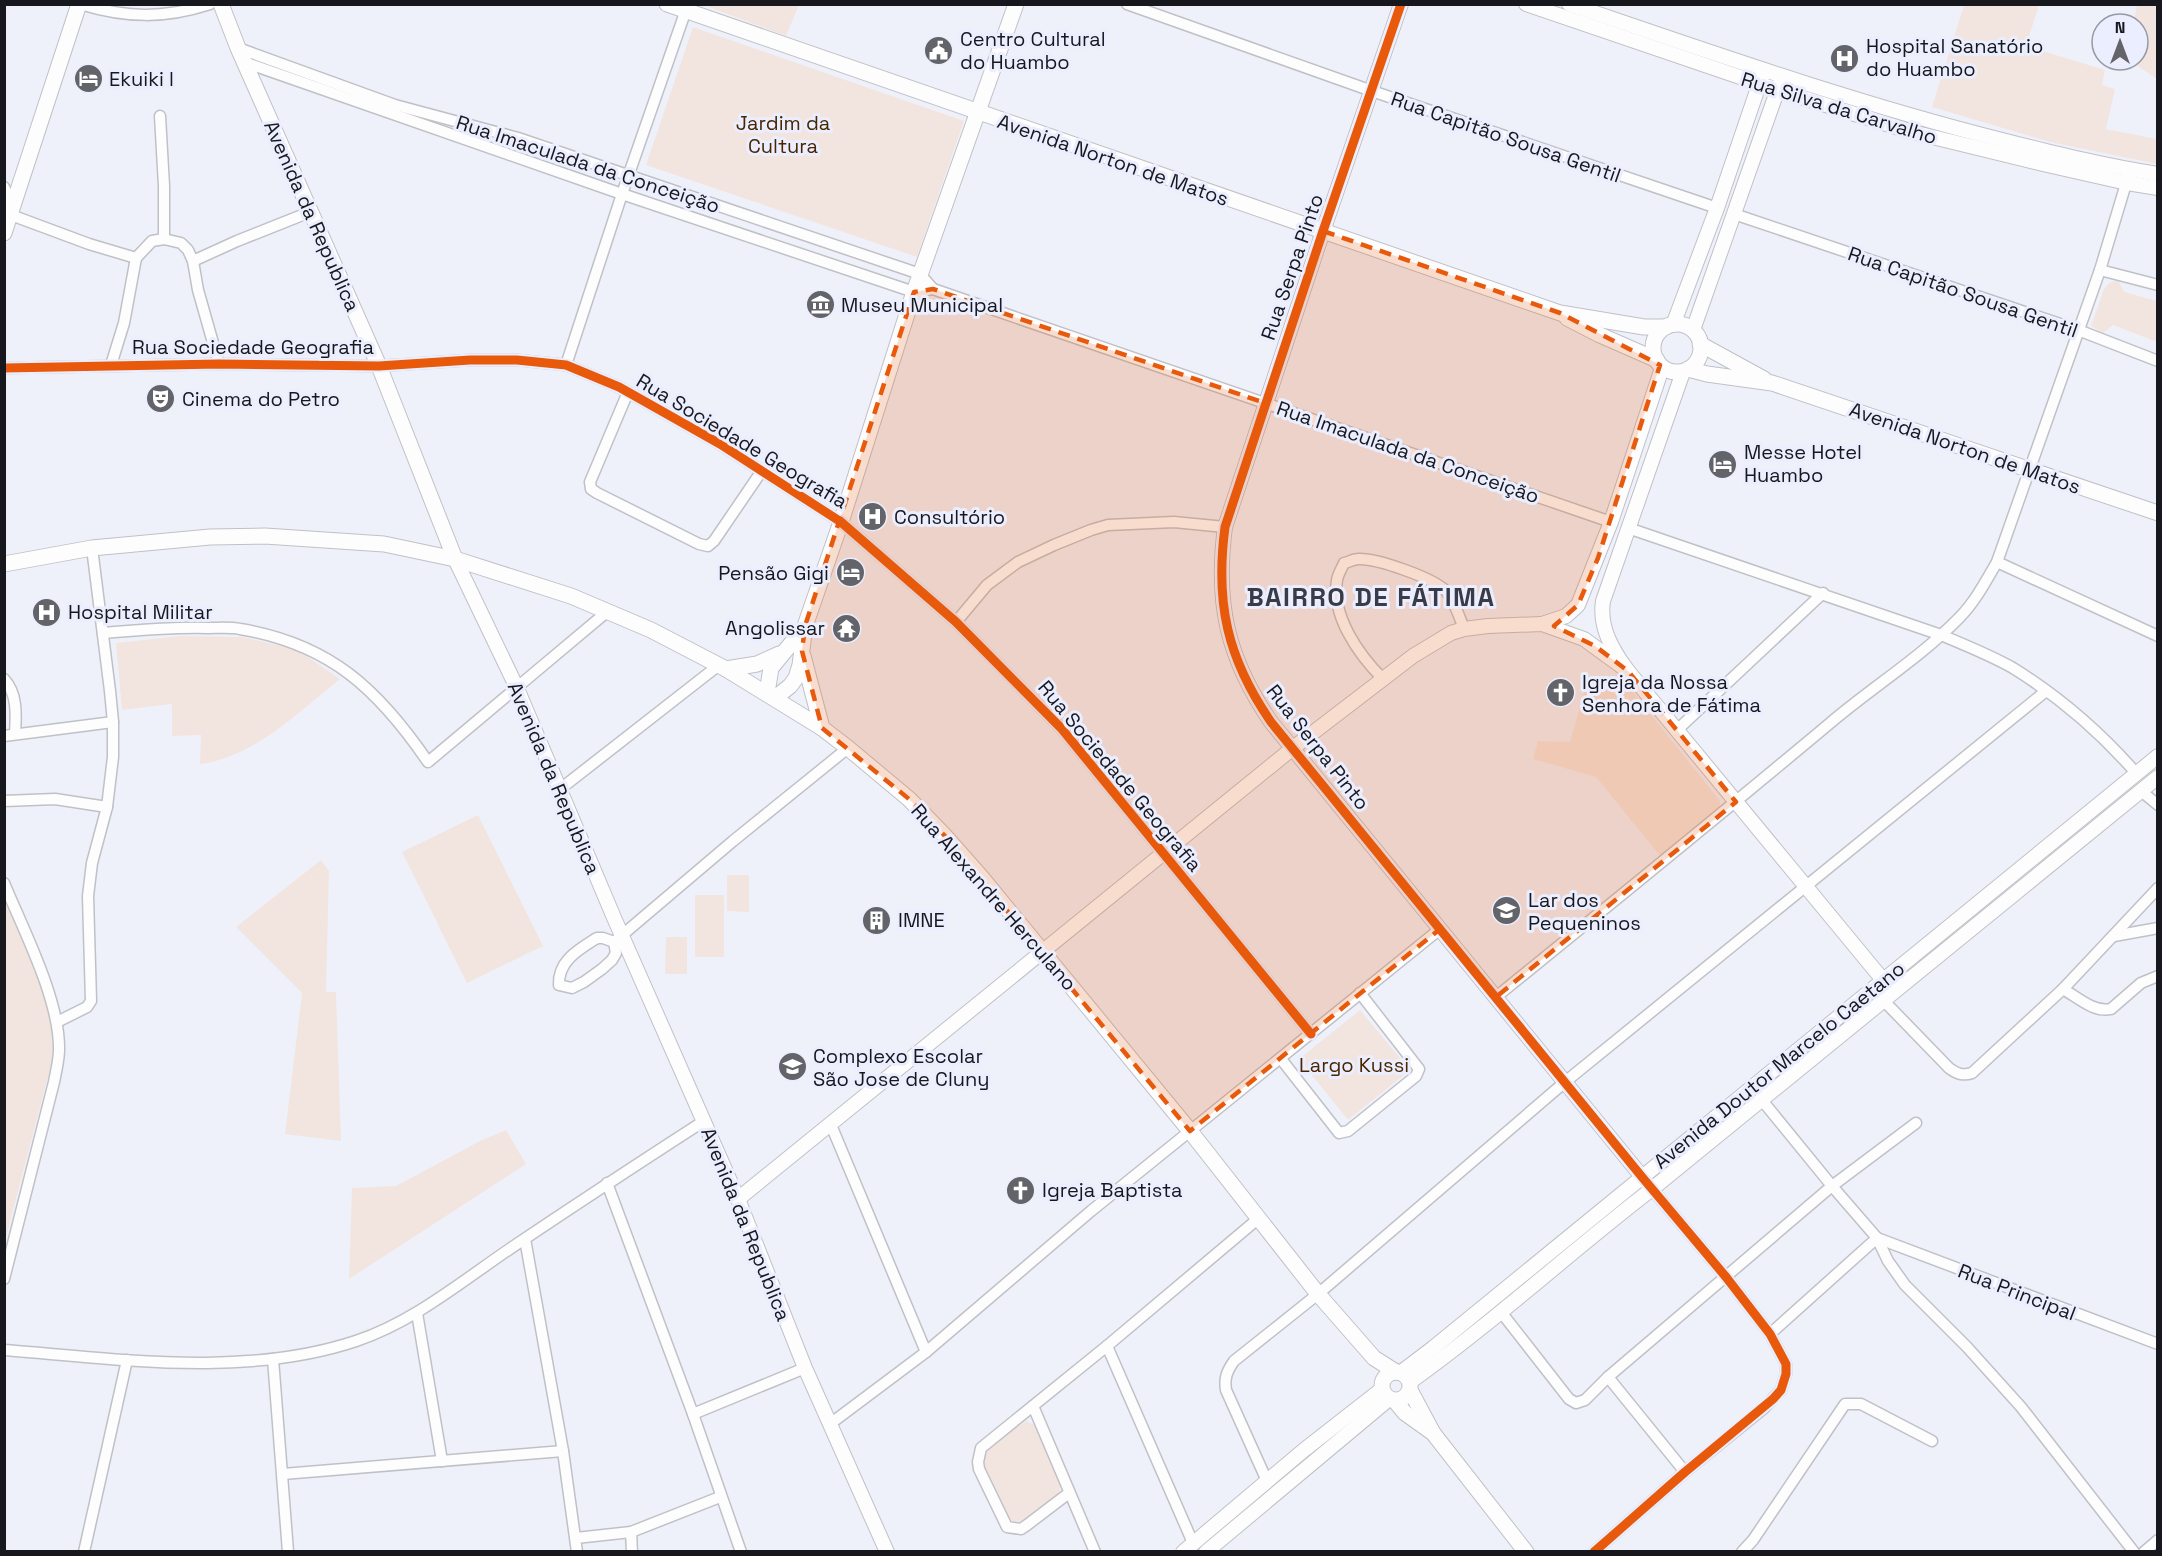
<svg xmlns="http://www.w3.org/2000/svg" width="2162" height="1556" font-family="'Space Grotesk',sans-serif">
  <style>
    .green { fill: #f2e5df }
    .lines { fill: none; stroke-linecap: round; stroke-linejoin: round }
    .minor-casing { stroke: #c0c1c7; stroke-width: 13 }
    .tertiary-casing { stroke: #c0c1c7; stroke-width: 16 }
    .secondary-casing { stroke: #c0c1c7; stroke-width: 17 }
    .minor { stroke: #fdfdfe; stroke-width: 10 }
    .tertiary { stroke: #fdfdfe; stroke-width: 14 }
    .secondary { stroke: #fdfdfe; stroke-width: 15 }
    .cycleway-casing { stroke: #ebeefe; stroke-width: 13 }
    .cycleway { stroke: #e8590c; stroke-width: 9 }
    .marked { fill: #e8590c; fill-opacity: 0.2; stroke: #e8590c; stroke-width: 4.5; stroke-dasharray: 12 8; stroke-linejoin: round }
    .labels { text-anchor: middle; stroke-width: 6; stroke-linejoin: round; paint-order: stroke }
    .poi-label { font-size: 20px; fill: #17181d; stroke: #ebeefe; text-anchor: start }
    .street-label { font-size: 20px; fill: #17181d; stroke: #ebeefe }
    .park-label { font-size: 20px; fill: #492600; stroke: #ebeefe }
    .district-label { font-size: 26px; font-weight: bold; letter-spacing: 1.5px; fill: #393b47; stroke: #ebeefe }
  </style>
  <rect width="100%" height="100%" fill="#eff1fa"/>
  <g class="green">
    <path d="M704,5h95l-13,31z"/>
    <path d="M1964,5h75l-13,41 79,24 -3,15 13,4 -9,40 51,10v25l-107,-22 -118,-35z"/>
    <path d="M2137,5h20v74l-28,-19h9v-36h-5z"/>
    <path d="M693,27l271,94 -47,136 -271,-92z"/>
    <path d="M2118,280l6,12 33,9v41l-44,-17 -10,8 -12,-7 13,-37 5,-6z"/>
    <path d="M181,636l61,1 54,12 44,30c-40,32 -87,79 -140,85l1,-29 -29,1v-32l-50,6 -6,-67z"/>
    <path d="M1624,681l96,120v8l-59,48 -65,-80 -63,-18 5,-18 32,1 17,-59 30,11z"/>
    <path d="M478,815l65,131 -76,37 -65,-131z"/>
    <path d="M321,860l8,11 -3,121h10l5,149 -56,-7 17,-141 -66,-66z"/>
    <path d="M727,875h22v37l-22,-1z"/>
    <rect x="695" y="895" width="29" height="62"/>
    <path d="M5,900l38,91 9,30 3,29 -50,191z"/>
    <path d="M666,937h21v37h-22z"/>
    <path d="M1360,1010l50,60 -62,50 -49,-61z"/>
    <path d="M506,1130l20,34 -177,115 3,-91 44,-2 84,-45z"/>
    <path d="M1026,1421l9,4 25,59v7l-7,9 -31,21h-10l-6,-7 -25,-53v-4l8,-10z"/>
  </g>
  <g class="lines">
    <defs>
      <g id="minor">
        <path d="M80,4c46,14 84,15 130,0"/>
        <path d="M1127,4l245,87 345,117"/>
        <path d="M238,48l157,57 123,33 402,136 13,15"/>
        <path d="M244,62l378,132 292,98 19,-3 678,233"/>
        <path d="M160,116l4,70v53"/>
        <path d="M4,187l9,17"/>
        <path d="M1734,214l344,116 80,31"/>
        <path d="M11,215l78,29 47,14"/>
        <path d="M193,261l44,-20 73,-29"/>
        <path d="M2100,270l58,15"/>
        <path d="M111,365l13,-42 12,-65 16,-17 12,-2 17,4 7,7 5,11 5,29 21,74"/>
        <path d="M566,365l56,-171 66,-190"/>
        <path d="M4,368l215,-4 160,2 91,-6h47l49,5 53,22 101,57 121,78 115,100 105,106 250,306"/>
        <path d="M628,392l-38,90 1,7 6,4 102,51 9,2 6,-5 47,-69"/>
        <path d="M1628,528l313,107c24,10 49,20 72,33 45,28 88,65 123,105"/>
        <path d="M1997,562l161,74"/>
        <path d="M956,622l31,-37 31,-23 36,-17 37,-15 17,-5 66,-3 51,5"/>
        <path d="M103,633c35,-3 70,-6 105,-5 11,0 22,-1 32,1 90,15 138,60 188,133l180,-151"/>
        <path d="M4,679c14,15 12,37 11,55"/>
        <path d="M1383,679c-24,-24 -52,-63 -46,-99 1,-6 5,-12 7,-17 5,-1 10,-4 14,-4 19,-1 75,19 88,32 9,11 13,25 18,38"/>
        <path d="M1677,730l146,-137"/>
        <path d="M4,736l109,-14"/>
        <path d="M559,790l160,-125"/>
        <path d="M2141,791l17,14"/>
        <path d="M4,801l51,-2 52,8"/>
        <path d="M4,883c19,46 56,117 55,167 0,10 -3,21 -5,32l-50,197"/>
        <path d="M2114,936l44,-8"/>
        <path d="M597,938h6l11,4 2,11 -4,7 -10,9 -18,13 -12,6 -13,-3c-1,-24 19,-35 38,-47z"/>
        <path d="M614,942l119,-101 115,-93"/>
        <path d="M2063,989c14,8 31,24 48,20l30,-26 17,-7"/>
        <path d="M1496,997c111,-90 223,-181 333,-273 42,-36 91,-66 130,-106 16,-16 27,-37 38,-56l103,-292 28,-93"/>
        <path d="M1884,1001l65,67c8,6 14,8 23,5l91,-84 95,-101"/>
        <path d="M57,1022l30,-15 4,-6 -3,-105 4,-33 15,-56 6,-50v-35l-3,-31 -18,-143"/>
        <path d="M1281,1059l58,74 9,-2 68,-55 3,-7 -59,-76"/>
        <path d="M1761,1099l71,87 45,52 11,23 17,24 62,62 54,60 113,145"/>
        <path d="M831,1125l95,227"/>
        <path d="M607,1183l86,231 48,138"/>
        <path d="M525,1239l38,212 14,101"/>
        <path d="M1501,1312l68,87 7,4 9,-3 23,-23 224,-191 84,-63"/>
        <path d="M417,1313l25,148"/>
        <path d="M1770,1334l107,-96 281,106"/>
        <path d="M1107,1346l86,197"/>
        <path d="M4,1350c115,9 241,28 352,-9 57,-19 105,-59 155,-93 64,-43 128,-85 193,-127"/>
        <path d="M273,1359l15,193"/>
        <path d="M1608,1377l77,95"/>
        <path d="M1033,1406l62,146"/>
        <path d="M693,1414l112,-46"/>
        <path d="M830,1424l96,-72 165,-141 349,-282"/>
        <path d="M283,1474l280,-23"/>
        <path d="M1267,1481l-41,-91c-2,-12 1,-19 8,-29l84,-67 247,-212 481,-391"/>
        <path d="M1069,1493l-42,32 -6,4 -14,-2 -28,-58 -1,-7 3,-14 126,-102 152,-128"/>
        <path d="M631,1532l1,20"/>
        <path d="M576,1538l55,-6 89,-35"/>
        <path d="M84,1552l43,-192"/>
        <path d="M1594,1552l91,-80 78,-63 18,-19 5,-16v-10l-16,-30 -44,-57 -74,-88"/>
        <path d="M1742,1552l11,-12 92,-136h16l71,37"/>
        <path d="M2144,1552l14,-12"/>
      </g>
      <g id="tertiary">
        <path d="M1401,4l-78,227 -98,296c-10,76 2,131 46,195l381,467"/>
        <path d="M1526,4l252,86 134,42 131,32 84,19 31,5"/>
        <path d="M1569,4c144,49 286,99 433,136 52,13 103,26 156,34"/>
        <path d="M1673,325l44,-117 45,-132"/>
        <path d="M1693,330l87,-247"/>
        <path d="M1683,372l-80,229c-4,26 9,49 25,70l255,309"/>
        <path d="M455,559l61,127 99,234 123,279 67,169 82,184"/>
        <path d="M1542,624l24,-8 12,-11 33,-83 51,-154"/>
        <path d="M738,1199l555,-451 120,-92 38,-23 13,-4 24,-3 54,-2 42,15 44,32"/>
        <path d="M1400,1373l33,-25 725,-592"/>
        <path d="M1410,1382c84,-60 160,-130 242,-193l506,-412"/>
        <path d="M1183,1552l121,-102 78,-61"/>
        <path d="M1206,1552l183,-153"/>
      </g>
      <g id="secondary">
        <path d="M221,4l17,44 141,318 76,193"/>
        <path d="M667,4l893,309 84,14h22"/>
        <path d="M4,233l75,-229"/>
        <path d="M1567,318l33,17 57,25"/>
        <circle cx="1677" cy="348" r="24"/>
        <path d="M1700,344l64,35"/>
        <path d="M1688,369l19,5 65,9 386,130"/>
        <path d="M4,564l88,-16 118,-11 55,-1 119,8 71,15 116,37 80,34 75,39 96,59 26,20 61,51 35,36 38,43 208,253 128,163 56,64 22,14"/>
        <path d="M803,656l19,72"/>
        <path d="M726,669l31,-5 22,-10"/>
        <path d="M767,693l4,-25 33,-40"/>
        <path d="M775,698l15,-12 6,-8 4,-13 5,-39 36,-104 73,-230 102,-288"/>
        <circle cx="1396" cy="1386" r="14"/>
        <path d="M1410,1390l23,43 93,119"/>
        <path d="M1395,1401l10,12 28,20"/>
      </g>
    </defs>
    <use href="#minor" class="minor-casing"/>
    <use href="#tertiary" class="tertiary-casing"/>
    <use href="#secondary" class="secondary-casing"/>
    <use href="#minor" class="minor"/>
    <use href="#tertiary" class="tertiary"/>
    <use href="#secondary" class="secondary"/>
    <defs>
      <g id="cycleway">
        <path d="M1401,4l-78,227 -98,296c-10,76 2,131 46,195l371,455 84,100 44,57 16,30v10l-5,16 -8,9 -88,73 -91,80"/>
        <path d="M4,368l215,-4 160,2 91,-6h47l49,5 53,22 101,57 121,78 115,100 105,106 250,306"/>
      </g>
    </defs>
    <use href="#cycleway" class="cycleway-casing"/>
    <use href="#cycleway" class="cycleway"/>
  </g>
  <path class="marked" d="M1323,231l237,82 100,52 -62,193 -20,47 -24,21 41,20 33,25 108,131 -240,195 -56,-68 -250,202 -246,-296 -35,-36 -87,-71 -20,-77 3,-25 109,-334 19,-3 332,114z"/>
  <defs>
    <symbol id="civic-disc" viewBox="-11 -11 22 22"><circle r="9.5" fill="#63646a" stroke="#ebeefe"/><path d="M-.6-6.5H3V-4.5H.6V-3L4-1V1h2V6H-6V1h2V-1L-.6-3ZM-1.2 2.5V6h2.4V2.5Z" fill="#fff"/></symbol>
    <symbol id="hospital-disc" viewBox="-11 -11 22 22"><circle r="9.5" fill="#63646a" stroke="#ebeefe"/><path d="M-5-5h3v3.5h4V-5h3V5h-3V1.5h-4V5h-3Z" fill="#fff"/></symbol>
    <symbol id="hotel-disc" viewBox="-11 -11 22 22"><circle r="9.5" fill="#63646a" stroke="#ebeefe"/><path d="M-6-4.5h1.5V1H6V5H4.5V3h-9V5H-6ZM-4 0a1.8 1.8 0 1 1 3.6 0ZM.5 0V-2.5h3Q6-2.5 6 0Z" fill="#fff"/></symbol>
    <symbol id="museum-disc" viewBox="-11 -11 22 22"><circle r="9.5" fill="#63646a" stroke="#ebeefe"/><path d="M0-6L6-3V-2H-6V-3ZM-5-1h2V3h-2ZM-1-1h2V3h-2ZM3-1h2V3H3ZM-6 4H6V6H-6Z" fill="#fff"/></symbol>
    <symbol id="theatre-disc" viewBox="-11 -11 22 22"><circle r="9.5" fill="#63646a" stroke="#ebeefe"/><path d="M-5-5.5Q0-4 5-5.5V0Q5 5 0 6Q-5 5-5 0ZM-3.3-2.5H-1v1.5H-3.3ZM1-2.5H3.3v1.5H1ZM-2.8 1Q0 5.5 2.8 1Z" fill="#fff"/></symbol>
    <symbol id="temple-disc" viewBox="-11 -11 22 22"><circle r="9.5" fill="#63646a" stroke="#ebeefe"/><path d="M0-6L5-2H3V0L6.5 2.5H4V6H1.5V3h-3V6H-4V2.5H-6.5L-3 0V-2H-5Z" fill="#fff"/></symbol>
    <symbol id="church-disc" viewBox="-11 -11 22 22"><circle r="9.5" fill="#63646a" stroke="#ebeefe"/><path d="M-1.2-6h2.4v3.5h3.3v2.4h-3.3V6h-2.4V-.1h-3.3v-2.4h3.3Z" fill="#fff"/></symbol>
    <symbol id="school-disc" viewBox="-11 -11 22 22"><circle r="9.5" fill="#63646a" stroke="#ebeefe"/><path d="M0-5L7-2L0 1L-7-2ZM-4 1L0 2.5L4 1V4Q0 6-4 4Z" fill="#fff"/></symbol>
    <symbol id="building-disc" viewBox="-11 -11 22 22"><circle r="9.5" fill="#63646a" stroke="#ebeefe"/><path d="M-4-6H4V6H1V3H-1V6H-4ZM-2.5-4.3h1.7v1.8h-1.7ZM.8-4.3h1.7v1.8H.8ZM-2.5-1h1.7V.8h-1.7ZM.8-1h1.7V.8H.8Z" fill="#fff"/></symbol>
  </defs>
  <g fill-rule="evenodd">
    <use href="#civic-disc" x="922" y="34" width="33" height="33"/>
    <use href="#hospital-disc" x="1828" y="42" width="33" height="33"/>
    <use href="#hotel-disc" x="72" y="62" width="33" height="33"/>
    <use href="#museum-disc" x="804" y="288" width="33" height="33"/>
    <use href="#theatre-disc" x="144" y="382" width="33" height="33"/>
    <use href="#hotel-disc" x="1706" y="448" width="33" height="33"/>
    <use href="#hospital-disc" x="856" y="500" width="33" height="33"/>
    <use href="#hotel-disc" x="834" y="556" width="33" height="33"/>
    <use href="#hospital-disc" x="30" y="596" width="33" height="33"/>
    <use href="#temple-disc" x="830" y="612" width="33" height="33"/>
    <use href="#church-disc" x="1544" y="676" width="33" height="33"/>
    <use href="#school-disc" x="1490" y="894" width="33" height="33"/>
    <use href="#building-disc" x="860" y="904" width="33" height="33"/>
    <use href="#school-disc" x="776" y="1050" width="33" height="33"/>
    <use href="#church-disc" x="1004" y="1174" width="33" height="33"/>
  </g>
  <g class="labels">
    <g class="poi-label">
      <text x="960" y="46">Centro Cultural<tspan x="960" dy="23">do Huambo</tspan></text>
      <text x="1866" y="53">Hospital Sanatório<tspan x="1866" dy="23">do Huambo</tspan></text>
      <text x="109" y="86">Ekuiki l</text>
      <text x="841" y="312">Museu Municipal</text>
      <text x="182" y="406">Cinema do Petro</text>
      <text x="1744" y="459">Messe Hotel<tspan x="1744" dy="23">Huambo</tspan></text>
      <text x="894" y="524">Consultório</text>
      <text x="829" y="580" text-anchor="end">Pensão Gigi</text>
      <text x="68" y="619">Hospital Militar</text>
      <text x="825" y="635" text-anchor="end">Angolissar</text>
      <text x="1582" y="689">Igreja da Nossa<tspan x="1582" dy="23">Senhora de Fátima</tspan></text>
      <text x="1528" y="907">Lar dos<tspan x="1528" dy="23">Pequeninos</tspan></text>
      <text x="898" y="927">IMNE</text>
      <text x="813" y="1063">Complexo Escolar<tspan x="813" dy="23">São Jose de Cluny</tspan></text>
      <text x="1042" y="1197">Igreja Baptista</text>
    </g>
    <g class="street-label">
      <text transform="translate(1839 108) rotate(17)" y="7">Rua Silva da Carvalho</text>
      <text transform="translate(1506 137) rotate(19)" y="7">Rua Capitão Sousa Gentil</text>
      <text transform="translate(1113 160) rotate(19)" y="7">Avenida Norton de Matos</text>
      <text transform="translate(588 164) rotate(18)" y="7">Rua Imaculada da Conceição</text>
      <text transform="translate(312 216) rotate(66)" y="7">Avenida da Republica</text>
      <text transform="translate(1292 267) rotate(-71)" y="7">Rua Serpa Pinto</text>
      <text transform="translate(1963 292) rotate(19)" y="7">Rua Capitão Sousa Gentil</text>
      <text x="253" y="354">Rua Sociedade Geografia</text>
      <text transform="translate(742 441) rotate(31)" y="7">Rua Sociedade Geografia</text>
      <text transform="translate(1965 448) rotate(19)" y="7">Avenida Norton de Matos</text>
      <text transform="translate(1408 452) rotate(19)" y="7">Rua Imaculada da Conceição</text>
      <text transform="translate(1318 747) rotate(52)" y="7">Rua Serpa Pinto</text>
      <text transform="translate(1120 776) rotate(50)" y="7">Rua Sociedade Geografia</text>
      <text transform="translate(554 778) rotate(67)" y="7">Avenida da Republica</text>
      <text transform="translate(994 897) rotate(49)" y="7">Rua Alexandre Herculano</text>
      <text transform="translate(1779 1065) rotate(-39)" y="7">Avenida Doutor Marcelo Caetano</text>
      <text transform="translate(746 1224) rotate(68)" y="7">Avenida da Republica</text>
      <text transform="translate(2017 1292) rotate(21)" y="7">Rua Principal</text>
    </g>
    <g class="park-label">
      <text x="783" y="130">Jardim da<tspan x="783" dy="23">Cultura</tspan></text>
      <text x="1354" y="1072">Largo Kussi</text>
    </g>
    <g class="district-label">
      <text x="1371" y="606">BAIRRO DE FÁTIMA</text>
    </g>
  </g>
  <rect width="2162" height="1556" fill="none" stroke="#17181d" stroke-width="12"/>
  <g transform="translate(2120 42)"><circle r="28" fill="#ebeefe" stroke="#9698a4" stroke-width="1.5"/>
  <path d="M0-4.5L10 22L0 15L-10 22Z" fill="#63646a"/>
  <text y="-9" font-size="16" font-weight="bold" text-anchor="middle" fill="#17181d">N</text>
  </g>
</svg>
